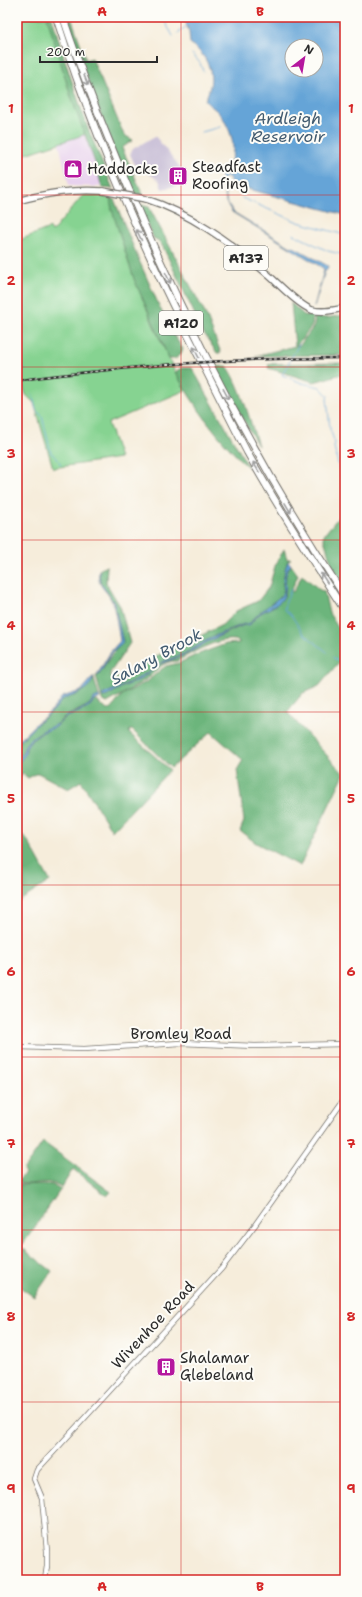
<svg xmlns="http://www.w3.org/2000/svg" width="362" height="1597" font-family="'Shantell Sans',sans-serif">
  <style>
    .built { fill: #e8d2ee }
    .industrial { fill: #c9bfd7 }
    .green { fill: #86d391; stroke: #587f5e }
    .forest { fill: #6cb57b; stroke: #4c7053 }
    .water { fill: #65a4d7; stroke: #486881; fill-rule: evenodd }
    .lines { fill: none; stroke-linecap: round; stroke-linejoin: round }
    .stream { stroke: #65a4d7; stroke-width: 1 }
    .secondary-casing { stroke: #726f69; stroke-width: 6 }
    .primary-casing { stroke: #726f69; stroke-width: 8 }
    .highway-casing { stroke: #726f69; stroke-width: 8 }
    .secondary { stroke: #fff; stroke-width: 4.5 }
    .primary { stroke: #fff; stroke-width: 5.5 }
    .highway { stroke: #fff; stroke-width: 6 }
    .rail-casing { stroke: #2b2b2b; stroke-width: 2.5 }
    .rail { stroke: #fdfcf7; stroke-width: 1; stroke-dasharray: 3; stroke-linecap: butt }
    .primary-bridge-casing { stroke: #726f69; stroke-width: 8; stroke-linecap: butt }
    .primary-bridge { stroke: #fff; stroke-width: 5.5 }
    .oneway { stroke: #a0a0a0 }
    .grid { fill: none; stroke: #d62828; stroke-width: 1; stroke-opacity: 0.55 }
    .labels { text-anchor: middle; stroke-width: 4; stroke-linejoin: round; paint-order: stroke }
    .shield { fill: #fdfcf7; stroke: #6a6a68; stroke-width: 1 }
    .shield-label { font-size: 14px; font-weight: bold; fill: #2b2b2b }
    .poi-label { font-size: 15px; fill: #2b2b2b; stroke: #fdfcf7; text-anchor: start }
    .street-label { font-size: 15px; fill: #2b2b2b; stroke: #fdfcf7 }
    .water-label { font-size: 16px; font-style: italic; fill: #425b70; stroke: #fdfcf7 }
    .neatline { fill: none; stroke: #d62828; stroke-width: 1.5 }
    .grid-label { font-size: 13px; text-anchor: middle; font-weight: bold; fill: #d62828 }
  </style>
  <rect width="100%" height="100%" fill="#fdfcf7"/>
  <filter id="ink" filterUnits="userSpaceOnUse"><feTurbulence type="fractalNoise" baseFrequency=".025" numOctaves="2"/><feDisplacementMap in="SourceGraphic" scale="8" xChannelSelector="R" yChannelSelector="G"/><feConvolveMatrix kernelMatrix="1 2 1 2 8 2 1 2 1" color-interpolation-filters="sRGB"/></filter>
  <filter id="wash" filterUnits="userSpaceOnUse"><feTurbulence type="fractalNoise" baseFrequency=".012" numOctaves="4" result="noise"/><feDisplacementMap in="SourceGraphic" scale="16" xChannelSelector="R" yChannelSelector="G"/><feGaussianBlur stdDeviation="0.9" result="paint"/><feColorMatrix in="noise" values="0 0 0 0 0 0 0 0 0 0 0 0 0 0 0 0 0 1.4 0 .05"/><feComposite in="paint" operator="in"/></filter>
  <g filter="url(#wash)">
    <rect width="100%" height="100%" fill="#f6eddb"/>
    <path class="built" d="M86,134l17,53 -34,-1 -10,-43z"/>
    <path class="industrial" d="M155,136l33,41v7l-26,5 -3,-9 -22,-13 -3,-4 -4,-9 3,-5z"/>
    <g class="green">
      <path d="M17,17h34l32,99 3,18 -69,23z"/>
      <path d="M83,195h16l11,3 19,66 24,60 22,48 11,18 -78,33 12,35 -67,10 -19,-65 -8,-8 -9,-27v-127l30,-12 2,-2 3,5z"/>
    </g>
    <g class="forest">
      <path d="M47,17h5l11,38 24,71 26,63 -11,-1 -5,-20 -27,-74z"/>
      <path d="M67,17h4l15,43 6,-2 32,77 9,5 -11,8 21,47 -14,-3 -52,-141z"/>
      <path d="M110,198l4,1 24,59 31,70 14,21 -3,6 -5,4h-6l-35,-80 -22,-69z"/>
      <path d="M137,204l12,3 58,110 14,36h-4l-13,-19 -41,-87 -5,-7 -4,-1z"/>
      <path d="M291,303l13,12 9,1 -1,10 -16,20 4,-1 14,-19 1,-10 10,2 20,-3v40l-90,1 40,-10z"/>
      <path d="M345,363v10l-31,9 -46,-14 1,-4z"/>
      <path d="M227,366c12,14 25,60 31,80l-44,-79z"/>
      <path d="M181,368h11l57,100c-30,-27 -54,-61 -74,-96z"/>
      <path d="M345,509v72l-11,-9 -11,-36z"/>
      <path d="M284,549l3,10h4l-3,2 -3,8 -2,14 1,8 -3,5 -23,18 -9,10h-5l-32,13 -26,16 -22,8 -27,18 -35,16 1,2 4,-1 15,-9 17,-7 21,-16 27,-10 20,-12 37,-17 5,1c2,-3 5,-7 8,-10 8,-7 19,-9 26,-18 6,-10 -2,-24 8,-33l7,10 -7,16 2,1 9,-17 18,15 4,1 5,22 16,26v31l-5,-6 1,-2 -1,-1 -21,25 -16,7 -16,19 57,62 -44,92 -44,-23 -16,-12 4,-10 -7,-51 6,-10 -32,-28 -40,36 -39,-38h-2l-1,3 41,37 -58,61 -31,-50 -13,8 -30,-16 -10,5 -6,-5 -5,12v-21l8,-11 3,-10 15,-11 13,-5 9,-9 23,-10 6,-7h3l10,9 5,-2 10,-13 26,-14 11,-10 7,-5 13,-3 17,-8 30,-11 13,-1v-2c-18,-6 -46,12 -62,20 -17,0 -21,12 -32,19 -12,8 -25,16 -38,23l-5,-3 -6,-24h2c9,-11 11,-21 23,-31l1,-5 -8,-37 -14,-21 -1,-12 8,-4 -1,17 14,23 10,37 -20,30 1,4 5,2 14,-7 26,-16 24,-10 42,-21 14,-14 22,-10 11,-14 6,-21z"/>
      <path d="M94,679l5,17 -5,2 -5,7 -25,12 -6,7 -16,7 -12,8 -5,6 -3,10 -5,5v-16l21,-21 16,-13 9,-11c13,-3 23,-8 31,-20z"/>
      <path d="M17,829l11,12 22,40 -33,22z"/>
      <path d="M43,1142l68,50 -4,4 -34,-27 -11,18c-18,-10 -30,1 -45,-5v-3l2,1 6,-7 -2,-3z"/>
      <path d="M43,1184l10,1 8,4 -40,58 31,24 -18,26 -17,-12v-100z"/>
    </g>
    <g class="water">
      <path d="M184,17h161v198l-111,-30 -4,-4 -1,-4h-5v4h-2l-3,-12 8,-2c13,-16 3,-42 -10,-56 -4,-4 -9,-6 -12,-11 12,-23 5,-42 -15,-57l-1,-11zM292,46h24v24h-24z"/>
      <path d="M224,188l3,14 6,10 58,35 1,-1 36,20 -1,4 -2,1 -11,36 10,-37 -1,-2 -91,-56 -6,-10z"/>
      <path d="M288,561l3,4c-10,9 -2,22 -8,33 -6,9 -18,11 -26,18 -3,3 -6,7 -8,10l-5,-1 -13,5 -24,12 -20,12 -27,10 -21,16 -17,7 -15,9 -4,1 -1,-2 35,-16 27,-18 22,-8 26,-16 32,-13h5l9,-10 23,-18 3,-5 -1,-8 2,-14z"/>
      <path d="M99,570l1,12 4,5 10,16 9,39c-2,4 -6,6 -10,9 -6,7 -9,18 -15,25l-1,-1 14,-24 9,-10c-2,-12 -4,-25 -7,-37 -5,-16 -17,-15 -14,-34z"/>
      <path d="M94,676c-2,13 -19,20 -31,23l-9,11 -16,13 -21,21v-2l19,-19 7,-5 10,-9 9,-12 19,-6z"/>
      <path d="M99,696l1,2 -6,3 -6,7 -23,10 -9,9 -13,5 -13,9 -4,6 -1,8 -8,9v-4l5,-5 3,-10 5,-6 15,-10 13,-5 8,-8 7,-2 16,-9 5,-7z"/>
    </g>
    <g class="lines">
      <g class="stream">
        <path d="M162,17l11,19"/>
        <path d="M178,33l10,-8"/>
        <path d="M192,54l8,9 3,8"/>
        <path d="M202,132l18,-5"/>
        <path d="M222,181l2,7"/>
        <path d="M242,198l56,24 47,13"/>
        <path d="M293,234l35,17 17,4"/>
        <path d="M299,344l-17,31 20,8 18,4 8,9 -1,2 3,31 5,14 -1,4 8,34 3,6"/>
        <path d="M17,363v1"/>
        <path d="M20,367l5,2"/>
        <path d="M32,393l4,17 6,6 9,37 6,5 4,7"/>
        <path d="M284,610l1,-6 6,-15"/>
        <path d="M285,610l6,5 12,18 24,19"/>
        <path d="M333,657l5,5"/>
        <path d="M340,664l5,6"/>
      </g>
    </g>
  </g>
  <g filter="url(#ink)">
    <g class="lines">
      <defs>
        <g id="secondary">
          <path d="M17,1047l67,2 97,-6 74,3 90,-2"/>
          <path d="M45,1580l2,-14v-15l-5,-53 -8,-19 3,-9 185,-202 33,-43 90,-127"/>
        </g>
        <g id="primary">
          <path d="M146,199c44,14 83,43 119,73 12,10 33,33 47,38 11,3 22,0 33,-2"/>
          <path d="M17,201c30,-8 55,-12 86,-10"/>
        </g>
        <g id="highway">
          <path d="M56,17c38,120 88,234 146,346 15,30 30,60 45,89 30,54 64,107 98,159"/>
          <path d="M63,17c19,58 42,114 65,170 60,143 132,281 217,410"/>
        </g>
      </defs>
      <use href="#secondary" class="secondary-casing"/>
      <use href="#primary" class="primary-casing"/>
      <use href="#highway" class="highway-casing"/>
      <use href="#secondary" class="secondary"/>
      <use href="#primary" class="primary"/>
      <use href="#highway" class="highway"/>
      <defs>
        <path id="rail" d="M17,381c27,-5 54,-7 82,-10 81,-9 164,-13 246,-13"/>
      </defs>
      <use href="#rail" class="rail-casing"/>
      <use href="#rail" class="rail"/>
      <defs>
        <path id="primary-bridge" d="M103,191l43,8"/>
      </defs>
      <use href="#primary-bridge" class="primary-bridge-casing"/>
      <use href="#primary-bridge" class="primary-bridge"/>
    </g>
    <defs><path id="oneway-shaft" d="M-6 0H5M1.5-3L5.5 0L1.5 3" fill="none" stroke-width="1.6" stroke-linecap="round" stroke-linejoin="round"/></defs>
    <g class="oneway">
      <use href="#oneway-shaft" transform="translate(86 80) rotate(69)"/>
      <use href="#oneway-shaft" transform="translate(139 235) rotate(-115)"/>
      <use href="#oneway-shaft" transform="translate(168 278) rotate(65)"/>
      <use href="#oneway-shaft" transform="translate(196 352) rotate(-117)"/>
      <use href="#oneway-shaft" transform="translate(226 394) rotate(62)"/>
      <use href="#oneway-shaft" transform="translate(256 467) rotate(-121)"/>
      <use href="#oneway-shaft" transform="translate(288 508) rotate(60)"/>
      <use href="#oneway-shaft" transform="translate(324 578) rotate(-123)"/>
    </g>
  </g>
  <path class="grid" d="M181,17v1563M17,195h328M17,367h328M17,540h328M17,712h328M17,885h328M17,1057h328M17,1230h328M17,1402h328"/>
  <defs>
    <symbol id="shop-square" viewBox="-11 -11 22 22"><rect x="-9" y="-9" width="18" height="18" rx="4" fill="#b5179e" stroke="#fdfcf7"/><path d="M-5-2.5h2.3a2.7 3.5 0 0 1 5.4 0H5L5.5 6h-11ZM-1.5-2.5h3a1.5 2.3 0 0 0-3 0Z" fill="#fff"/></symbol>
    <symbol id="building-square" viewBox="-11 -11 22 22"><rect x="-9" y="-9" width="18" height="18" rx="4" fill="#b5179e" stroke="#fdfcf7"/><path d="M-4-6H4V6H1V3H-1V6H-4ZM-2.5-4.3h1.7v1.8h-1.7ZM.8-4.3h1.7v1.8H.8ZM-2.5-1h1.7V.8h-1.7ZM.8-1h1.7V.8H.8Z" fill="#fff"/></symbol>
  </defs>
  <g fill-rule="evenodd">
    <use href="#shop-square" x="62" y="158" width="22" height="22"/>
    <use href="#building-square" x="167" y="165" width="22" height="22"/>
    <use href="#building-square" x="155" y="1356" width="22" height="22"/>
  </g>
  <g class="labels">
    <g class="shield">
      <rect x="224" y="246" width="44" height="24" rx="3"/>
      <rect x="159" y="311" width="44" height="24" rx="3"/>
    </g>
    <g class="shield-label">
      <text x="246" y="263">A137</text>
      <text x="181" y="328">A120</text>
    </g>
    <g class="poi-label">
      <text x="192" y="172">Steadfast<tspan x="192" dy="17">Roofing</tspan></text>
      <text x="87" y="174">Haddocks</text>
      <text x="180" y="1363">Shalamar<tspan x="180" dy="17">Glebeland</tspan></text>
    </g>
    <g class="street-label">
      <text x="181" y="1039">Bromley Road</text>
      <text transform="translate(153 1325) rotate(-47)" y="5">Wivenhoe Road</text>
    </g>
    <g class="water-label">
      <text x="288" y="124">Ardleigh<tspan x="288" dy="18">Reservoir</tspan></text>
      <text transform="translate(156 656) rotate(-28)" y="6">Salary Brook</text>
    </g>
  </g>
  <rect width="362" height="1597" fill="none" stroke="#fdfcf7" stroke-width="44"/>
  <g transform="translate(304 58) rotate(31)"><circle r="19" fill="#fdfcf7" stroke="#a9a8a5"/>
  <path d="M0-3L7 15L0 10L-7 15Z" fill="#b5179e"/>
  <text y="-6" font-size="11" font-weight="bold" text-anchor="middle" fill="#2b2b2b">N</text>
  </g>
  <path d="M40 56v6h117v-6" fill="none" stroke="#2b2b2b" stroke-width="2"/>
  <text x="46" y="56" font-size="12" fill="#2b2b2b" stroke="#fdfcf7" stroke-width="3" paint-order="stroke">200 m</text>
  <rect x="22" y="22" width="318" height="1553" class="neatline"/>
  <g class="grid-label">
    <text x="102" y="16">A</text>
    <text x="260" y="16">B</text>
    <text x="11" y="113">1</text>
    <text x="351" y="113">1</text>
    <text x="11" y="285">2</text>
    <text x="351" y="285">2</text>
    <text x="11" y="458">3</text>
    <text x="351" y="458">3</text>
    <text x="11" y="630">4</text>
    <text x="351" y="630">4</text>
    <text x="11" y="803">5</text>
    <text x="351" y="803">5</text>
    <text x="11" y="976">6</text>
    <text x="351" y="976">6</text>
    <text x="11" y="1148">7</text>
    <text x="351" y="1148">7</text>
    <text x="11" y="1321">8</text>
    <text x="351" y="1321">8</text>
    <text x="11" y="1493">9</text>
    <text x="351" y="1493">9</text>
    <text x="102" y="1591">A</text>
    <text x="260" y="1591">B</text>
  </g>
</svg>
